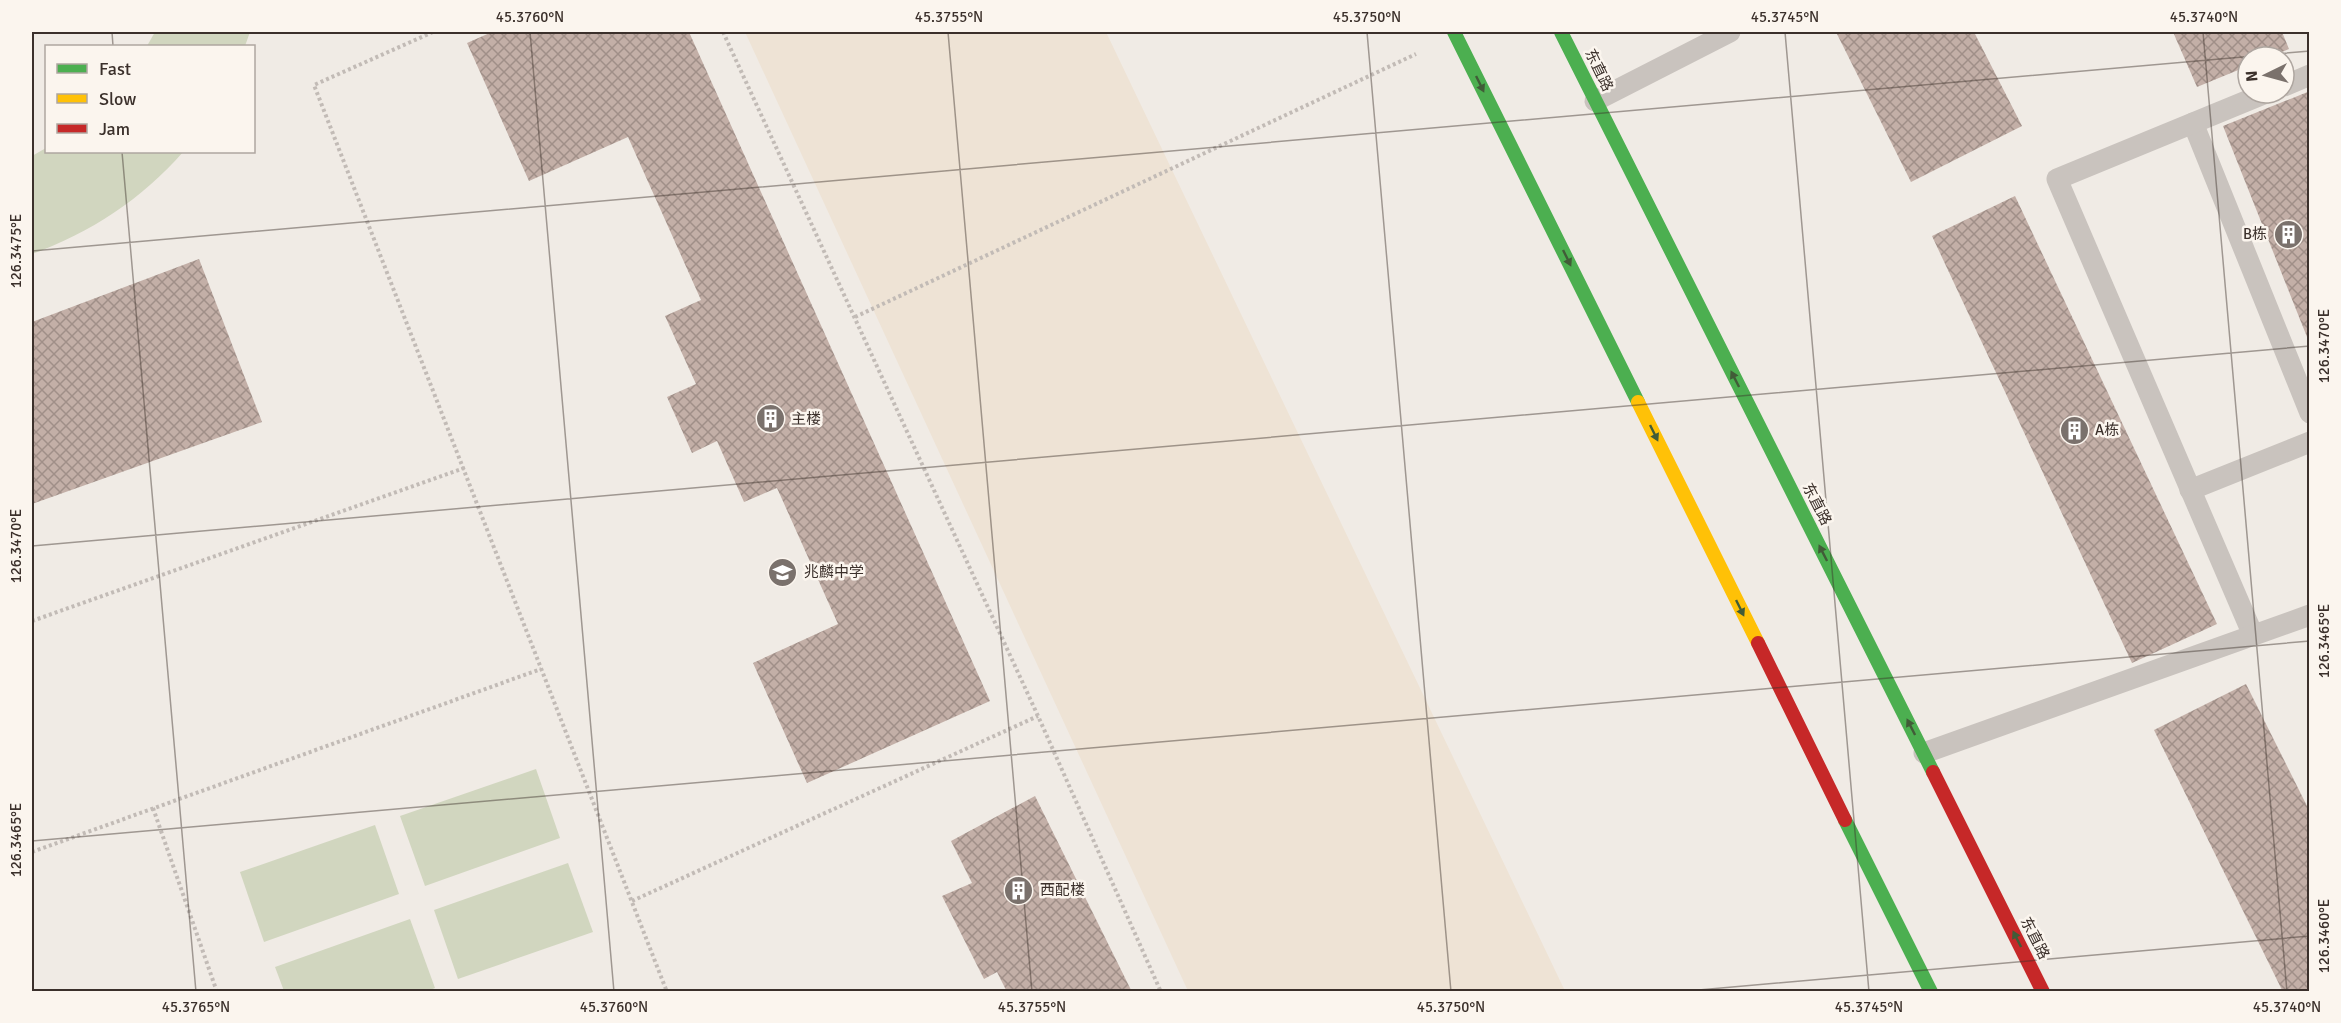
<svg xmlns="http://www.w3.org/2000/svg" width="2341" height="1023" font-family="Signika,'Noto Sans SC',sans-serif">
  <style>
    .park { fill: #d1d6bf }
    .plaza { fill: #eee3d5 }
    .building { fill: url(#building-cross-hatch) }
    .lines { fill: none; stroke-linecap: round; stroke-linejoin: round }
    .path { stroke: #c2bbb6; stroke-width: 4; stroke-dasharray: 3 3; stroke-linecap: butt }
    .lane { stroke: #c9c3be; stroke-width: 21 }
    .fast { stroke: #4caf50; stroke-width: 14 }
    .slow { stroke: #ffc107; stroke-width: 14 }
    .jam { stroke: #c62828; stroke-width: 14 }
    .oneway { fill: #415c38 }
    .ticks { fill: none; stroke: #3b302b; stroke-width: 1.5; stroke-opacity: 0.45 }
    .labels { text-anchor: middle; stroke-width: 5; stroke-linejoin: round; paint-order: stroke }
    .street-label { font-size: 15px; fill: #3b302b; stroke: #fbf5ee }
    .poi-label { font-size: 15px; fill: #3b302b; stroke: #fbf5ee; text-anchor: start }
    .neatline { fill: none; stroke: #3b302b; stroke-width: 2 }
    .ticks-label { font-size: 15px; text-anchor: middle; fill: #3b302b }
  </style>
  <defs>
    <pattern id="building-cross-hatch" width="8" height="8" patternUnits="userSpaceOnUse" patternTransform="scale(1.5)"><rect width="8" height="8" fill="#c3afa7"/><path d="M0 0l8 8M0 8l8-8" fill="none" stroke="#a08f88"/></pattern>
  </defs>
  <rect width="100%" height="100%" fill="#f0ebe5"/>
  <g class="park">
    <path d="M155,32h95l-5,14h-98z"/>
    <path d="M46,148v4h137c-41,47 -93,81 -151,102v-98z"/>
    <path d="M536,769l24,69 -135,48 -25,-70z"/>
    <path d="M375,825l24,69 -135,48 -24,-70z"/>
    <path d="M568,863l25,69 -135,47 -24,-69z"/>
    <path d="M410,919l25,69 -10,4 -141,-1 -9,-24z"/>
  </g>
  <path class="plaza" d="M745,32h361l459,959h-377z"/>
  <g class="building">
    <path d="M492,32h197l301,669 -183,82 -54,-120 85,-39 -61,-136 -33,14 -27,-61 -25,12 -25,-56 29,-13 -31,-68 36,-16 -73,-163 -99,44 -62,-138z"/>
    <path d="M1836,32h138l48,94 -111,56z"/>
    <path d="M2173,32h109l7,17 -20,8h-21v9l-51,21z"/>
    <path d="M2310,91v251h-1l-86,-216z"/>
    <path d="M2015,196l202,428 -85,39 -200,-427z"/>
    <path d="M199,259l63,163 -230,82v-182z"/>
    <path d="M2246,684l64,128v180h-27l-129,-262z"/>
    <path d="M1035,796l97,196h-125l-10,-20 -13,7 -42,-83 30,-13 -21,-42z"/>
  </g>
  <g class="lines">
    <g class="path">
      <path d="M433,32l-119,53 353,907"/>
      <path d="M723,32l315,684 123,276"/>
      <path d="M855,317l561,-263"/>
      <path d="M32,621l432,-153"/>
      <path d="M153,808l64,184"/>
      <path d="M32,852l509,-183"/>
      <path d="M632,901l406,-185"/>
    </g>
    <g class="lane">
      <path d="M2284,86l26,-11"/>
      <path d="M1595,101l135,-69"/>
      <path d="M2193,123l117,290"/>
      <path d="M2190,490l120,-48"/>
      <path d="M2253,635l-196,-456 209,-86"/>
      <path d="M1924,753l386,-138"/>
    </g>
    <g class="fast">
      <path d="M1454,32l184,370"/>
      <path d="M1561,32l372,740"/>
      <path d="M1845,820l86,172"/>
    </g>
    <path class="slow" d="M1638,402l120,241"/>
    <g class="jam">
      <path d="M1758,643l87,177"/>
      <path d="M1933,772l110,220"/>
    </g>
  </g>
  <defs><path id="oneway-solid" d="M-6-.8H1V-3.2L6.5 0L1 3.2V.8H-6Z" transform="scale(1.5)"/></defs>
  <g class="oneway">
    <use href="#oneway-solid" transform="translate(1480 84) rotate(64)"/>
    <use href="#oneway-solid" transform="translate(1567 258) rotate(64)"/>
    <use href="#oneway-solid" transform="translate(1735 379) rotate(-117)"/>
    <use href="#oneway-solid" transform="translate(1654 433) rotate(64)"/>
    <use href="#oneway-solid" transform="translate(1823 553) rotate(-117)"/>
    <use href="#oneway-solid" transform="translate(1740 608) rotate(64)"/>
    <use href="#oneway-solid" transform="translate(1911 727) rotate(-117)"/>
    <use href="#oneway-solid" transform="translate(2017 939) rotate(-117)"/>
  </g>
  <path class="ticks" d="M112,32l1,14M530,32l84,960M948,32l84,960M1367,32l84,960M1785,32l84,960M2203,32l84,960M122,152l74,840M32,251l2278,-200M32,546l2278,-200M32,841l2278,-200M1676,992l634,-56"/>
  <defs>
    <symbol id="building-disc" viewBox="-11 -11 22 22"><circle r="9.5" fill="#7a716c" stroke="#fbf5ee"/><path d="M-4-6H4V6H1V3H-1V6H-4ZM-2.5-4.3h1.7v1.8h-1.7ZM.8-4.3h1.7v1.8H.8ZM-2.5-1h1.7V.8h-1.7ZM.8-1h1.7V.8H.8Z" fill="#fff"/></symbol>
    <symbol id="school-disc" viewBox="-11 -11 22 22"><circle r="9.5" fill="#7a716c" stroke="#fbf5ee"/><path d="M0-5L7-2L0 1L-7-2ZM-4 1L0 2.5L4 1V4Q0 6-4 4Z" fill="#fff"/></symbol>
  </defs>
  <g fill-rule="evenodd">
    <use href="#building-disc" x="2272" y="218" width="33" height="33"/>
    <use href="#building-disc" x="754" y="402" width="33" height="33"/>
    <use href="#building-disc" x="2058" y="414" width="33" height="33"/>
    <use href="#school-disc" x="766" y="556" width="33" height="33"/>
    <use href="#building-disc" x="1002" y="874" width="33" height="33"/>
  </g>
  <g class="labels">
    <g class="street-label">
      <text transform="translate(1599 70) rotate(64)" y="5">东直路</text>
      <text transform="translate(1817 504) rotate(63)" y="5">东直路</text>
      <text transform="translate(2035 938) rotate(63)" y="5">东直路</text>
    </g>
    <g class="poi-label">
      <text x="2267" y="239" text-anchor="end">B栋</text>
      <text x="791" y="424">主楼</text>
      <text x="2095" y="435">A栋</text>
      <text x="804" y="577">兆麟中学</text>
      <text x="1040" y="895">西配楼</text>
    </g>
  </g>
  <rect width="2341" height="1023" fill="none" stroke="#fbf5ee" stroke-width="66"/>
  <rect x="45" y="45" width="210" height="108" fill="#fbf5ee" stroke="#aea6a0" stroke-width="1.5"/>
  <rect x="57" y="64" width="30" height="9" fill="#4caf50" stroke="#aea6a0" stroke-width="1.5"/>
  <text x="99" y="75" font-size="18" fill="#3b302b">Fast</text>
  <rect x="57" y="94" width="30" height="9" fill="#ffc107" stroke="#aea6a0" stroke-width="1.5"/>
  <text x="99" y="105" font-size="18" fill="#3b302b">Slow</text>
  <rect x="57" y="124" width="30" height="9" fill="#c62828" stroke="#aea6a0" stroke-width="1.5"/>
  <text x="99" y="135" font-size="18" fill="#3b302b">Jam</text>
  <g transform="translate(2266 75) rotate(265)"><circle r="28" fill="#fbf5ee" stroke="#aea6a0" stroke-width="1.5"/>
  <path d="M0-4.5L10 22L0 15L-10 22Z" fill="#7a716c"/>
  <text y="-9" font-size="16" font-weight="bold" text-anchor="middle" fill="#3b302b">N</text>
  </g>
  <rect x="33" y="33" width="2275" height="957" class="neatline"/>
  <g class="ticks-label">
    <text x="530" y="22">45.3760°N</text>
    <text x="949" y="22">45.3755°N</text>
    <text x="1367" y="22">45.3750°N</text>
    <text x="1785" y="22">45.3745°N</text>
    <text x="2204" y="22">45.3740°N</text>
    <text transform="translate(16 251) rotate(-90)" y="5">126.3475°E</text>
    <text transform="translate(2324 346) rotate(-90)" y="5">126.3470°E</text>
    <text transform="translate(16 546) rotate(-90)" y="5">126.3470°E</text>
    <text transform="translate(2324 641) rotate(-90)" y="5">126.3465°E</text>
    <text transform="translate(16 840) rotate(-90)" y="5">126.3465°E</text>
    <text transform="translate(2324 936) rotate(-90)" y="5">126.3460°E</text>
    <text x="196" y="1012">45.3765°N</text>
    <text x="614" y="1012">45.3760°N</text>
    <text x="1032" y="1012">45.3755°N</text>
    <text x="1451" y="1012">45.3750°N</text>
    <text x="1869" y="1012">45.3745°N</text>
    <text x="2287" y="1012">45.3740°N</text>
  </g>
</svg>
